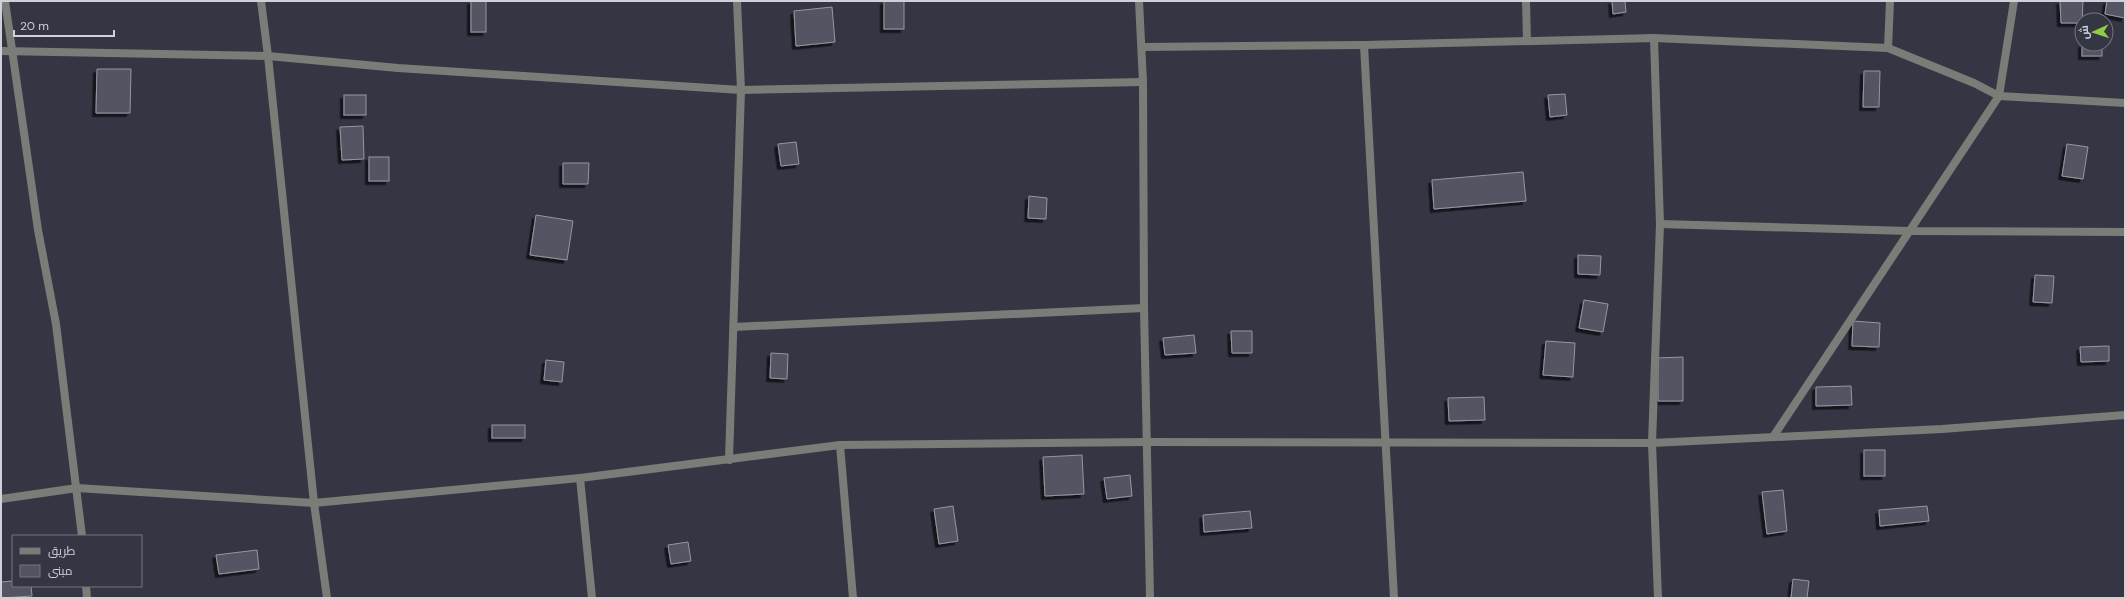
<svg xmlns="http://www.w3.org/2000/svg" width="2126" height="599" font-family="'DM Sans',Cairo,sans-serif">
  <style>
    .building { fill: #535462; stroke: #9597a6; filter: url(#shadow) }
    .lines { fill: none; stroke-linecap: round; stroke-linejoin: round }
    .street { stroke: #7a7d77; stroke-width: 8 }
  </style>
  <defs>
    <filter id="shadow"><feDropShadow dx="-3.5" dy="3.5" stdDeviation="0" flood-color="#0009"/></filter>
  </defs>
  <rect width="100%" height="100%" fill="#353643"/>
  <g class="building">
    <rect x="471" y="1" width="15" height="31"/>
    <rect x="884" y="1" width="20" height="28"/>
    <path d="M1612,1h13l1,11 -13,2z"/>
    <path d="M2060,1h23l-1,22h-21z"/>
    <path d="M2107,1h18v17l-20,-4z"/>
    <path d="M832,7l3,35 -39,4 -2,-35z"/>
    <rect x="2082" y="44" width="20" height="12"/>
    <path d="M97,69h34l-1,44h-34z"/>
    <path d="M1864,71h16l-1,36h-16z"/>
    <path d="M1565,94l2,21 -17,2 -2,-22z"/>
    <rect x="344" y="95" width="22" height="20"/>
    <path d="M363,126l1,33 -22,1 -2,-33z"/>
    <path d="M796,142l3,22 -18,2 -3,-22z"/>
    <path d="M2067,144l21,3 -5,32 -21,-3z"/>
    <rect x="369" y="157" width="20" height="24"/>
    <path d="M563,163h26l-1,21h-25z"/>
    <path d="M1523,172l3,29 -92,8 -2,-29z"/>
    <path d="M1029,196l18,2 -1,21 -18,-1z"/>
    <path d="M536,215l37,6 -6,39 -37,-5z"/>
    <path d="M1578,255l23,1 -1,19 -22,-1z"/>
    <path d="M2035,275l19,1 -2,27 -19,-1z"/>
    <path d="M1584,300l24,4 -5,28 -24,-4z"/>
    <path d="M1853,321l27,2 -1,24 -27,-1z"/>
    <path d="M1231,331h21v22h-20z"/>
    <path d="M1194,335l2,18 -31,2 -2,-17z"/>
    <path d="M1546,341l29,2 -2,34 -30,-2z"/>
    <path d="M2109,346v15l-28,1 -1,-15z"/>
    <path d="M771,353l17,1 -1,25 -17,-1z"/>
    <path d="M1683,357v44h-25v-43z"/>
    <path d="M546,360l18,2 -2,20 -18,-2z"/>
    <path d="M1851,386l1,19 -36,1v-19z"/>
    <path d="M1484,397l1,23 -36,1 -1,-23z"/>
    <rect x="492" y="425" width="33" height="13"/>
    <rect x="1864" y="450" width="21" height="26"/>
    <path d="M1082,455l2,39 -39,2 -2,-39z"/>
    <path d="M1130,475l2,21 -25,3 -3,-21z"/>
    <path d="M1783,490l4,41 -20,3 -5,-42z"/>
    <path d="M953,506l5,35 -19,3 -5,-35z"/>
    <path d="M1927,506l2,15 -49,5 -1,-16z"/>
    <path d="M1250,511l2,17 -48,4 -1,-17z"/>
    <path d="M688,542l3,19 -20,3 -3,-19z"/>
    <path d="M257,550l2,19 -40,5 -3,-19z"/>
    <path d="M1793,579l16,2 -2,17h-16z"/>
    <path d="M13,581v5h18l1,10 -31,2v-16z"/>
  </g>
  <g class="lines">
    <g class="street">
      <path d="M5,1l33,229 18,94 26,212"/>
      <path d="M261,1l7,55 46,447 13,95"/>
      <path d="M1139,1l4,81 1,226 6,290"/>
      <path d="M1526,1l1,40"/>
      <path d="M1654,38l6,186 -8,219 6,155"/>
      <path d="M1364,45l30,553"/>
      <path d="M1142,47l222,-2 290,-7 234,10 86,35 25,13 126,7"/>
      <path d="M1888,48l2,-47"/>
      <path d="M1,51l267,5 130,12 343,22 402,-8"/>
      <path d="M1660,224l249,7 216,1"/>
      <path d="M734,327l410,-19"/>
      <path d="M1773,437l226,-341 15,-95"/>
      <path d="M840,445l13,153"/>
      <path d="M729,460l12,-370 -4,-89"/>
      <path d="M580,478l12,120"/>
      <path d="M1,499l76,-11 237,15 266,-25 260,-33 306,-3 506,1 290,-14 183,-14"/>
      <path d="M86,586l1,12"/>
    </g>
  </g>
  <rect width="2126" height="599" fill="none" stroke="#d0d0d9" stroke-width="4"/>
  <rect x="12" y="535" width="130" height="52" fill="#353643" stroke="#73747f"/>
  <rect x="20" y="548" width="20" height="6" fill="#7a7d77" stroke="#73747f"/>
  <text x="48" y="555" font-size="12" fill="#d0d0d9">طريق</text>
  <rect x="20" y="565" width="20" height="12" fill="#535462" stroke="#73747f"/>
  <text x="48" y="575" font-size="12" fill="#d0d0d9">مبنى</text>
  <g transform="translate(2094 32) rotate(267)"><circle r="19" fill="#353643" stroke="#73747f"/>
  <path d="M0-3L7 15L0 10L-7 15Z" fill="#8fcd41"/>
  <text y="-6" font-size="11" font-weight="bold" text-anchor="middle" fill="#d0d0d9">ش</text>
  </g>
  <path d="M14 30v6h100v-6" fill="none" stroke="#d0d0d9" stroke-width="2"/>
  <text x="20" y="30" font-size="12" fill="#d0d0d9" stroke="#353643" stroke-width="3" paint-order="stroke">20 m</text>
</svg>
